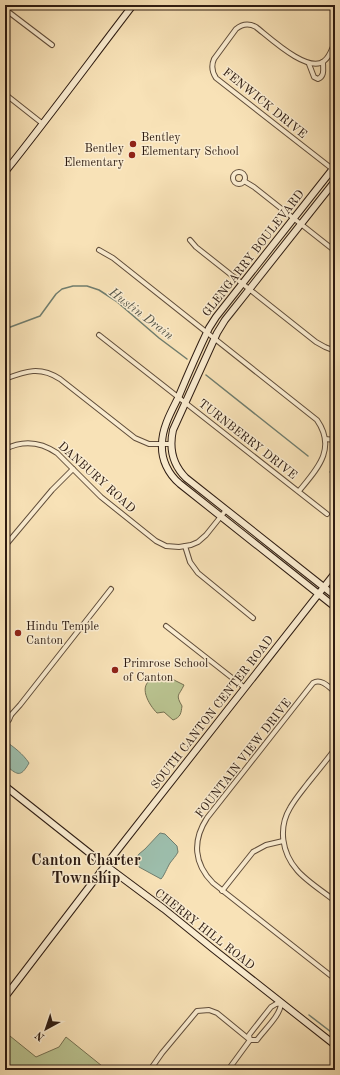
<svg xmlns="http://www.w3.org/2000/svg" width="340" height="1075" font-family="'Old Standard TT',serif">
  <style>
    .green { fill: #bac491; stroke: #747051 }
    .water { fill: #9dbeac; stroke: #707d6e }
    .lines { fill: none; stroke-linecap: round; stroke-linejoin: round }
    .stream { stroke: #707d6e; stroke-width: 1.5 }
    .street-casing { stroke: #604d3a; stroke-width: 6 }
    .secondary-casing { stroke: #2d1b11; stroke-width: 8 }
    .street { stroke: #faecd0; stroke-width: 4 }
    .secondary { stroke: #faecd0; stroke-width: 6 }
    .poi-dot { fill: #8f2418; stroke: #faecd0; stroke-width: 1.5 }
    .labels { text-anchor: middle; stroke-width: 3; stroke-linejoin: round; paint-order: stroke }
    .street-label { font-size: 12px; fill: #2d1b11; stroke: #faecd0 }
    .poi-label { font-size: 12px; fill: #2d1b11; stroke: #faecd0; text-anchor: start }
    .water-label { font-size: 13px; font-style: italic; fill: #545447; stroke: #faecd0 }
    .district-label { font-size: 16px; font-weight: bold; fill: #2d1b11; stroke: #faecd0 }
  </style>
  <rect width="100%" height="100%" fill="#f8e2b7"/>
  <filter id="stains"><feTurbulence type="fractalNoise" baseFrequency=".005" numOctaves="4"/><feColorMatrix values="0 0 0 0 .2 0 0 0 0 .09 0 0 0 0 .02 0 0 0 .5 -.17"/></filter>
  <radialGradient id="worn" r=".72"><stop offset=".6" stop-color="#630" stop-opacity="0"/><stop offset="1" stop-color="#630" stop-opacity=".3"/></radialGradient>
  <g class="green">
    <path d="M163,677l9,2 12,6c-5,11 -9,9 -2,21 -1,7 -1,11 -9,14l-9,-8 -7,1c-8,-8 -20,-28 -4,-34 3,-1 7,-1 10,-2z"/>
    <path d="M5,1032l31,25 23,-10 7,-10 41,33h-102z"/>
  </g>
  <g class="water">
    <path d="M5,741c9,6 18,13 24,22 -9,16 -12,11 -24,2z"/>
    <path d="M160,833l5,1 12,12 1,6c-2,4 -5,7 -8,11 -3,5 -6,13 -9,16l-22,-12 -2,-6v-4l2,-3 6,-5z"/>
  </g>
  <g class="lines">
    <g class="stream">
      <path d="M5,329l35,-13 16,-22 6,-5 11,-3h14l12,4 17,11 43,37 28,21"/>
      <path d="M206,375l102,81"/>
      <path d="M330,472l5,4"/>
      <path d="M309,1015l26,20"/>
    </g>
    <defs>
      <g id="street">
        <path d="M6,10l46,35"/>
        <path d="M335,42c-3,6 -5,15 -11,19 -16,13 -55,-24 -68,-34 -7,-4 -14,-3 -20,2l-22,30c-3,7 -2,13 2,19l119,93"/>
        <path d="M309,64l5,13 4,2c7,-3 5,-10 5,-17"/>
        <path d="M5,94l38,30"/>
        <circle cx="239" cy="178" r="6"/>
        <path d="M244,181l10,6 81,64"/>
        <path d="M190,240l6,7 120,95 9,5 10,4"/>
        <path d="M99,250l14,8 204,162c20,29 0,49 -18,71"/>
        <path d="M99,335l228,179"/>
        <path d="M5,379c21,-8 35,-13 55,0l75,59 14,6h22"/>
        <path d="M325,439l10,1"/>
        <path d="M5,449c18,-9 36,-7 52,4l44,44 55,44 10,5 13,1 12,-2 7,-3 8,-7 20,-25"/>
        <path d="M5,546l47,-56 21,-21"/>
        <path d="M185,546l5,16 8,11 55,45"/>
        <path d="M166,626l79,62"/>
        <path d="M335,692c-6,-5 -14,-14 -22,-9l-106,135c-15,23 -13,46 6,65l122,96"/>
        <path d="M5,715h6l-2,5 -4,4"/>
        <path d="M11,715l9,-10 91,-116"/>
        <path d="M335,749c-9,12 -18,23 -27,34 -6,8 -13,16 -18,25 -12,20 -8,45 7,62 9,11 27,22 38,31"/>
        <path d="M222,891l31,-39 13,-7 17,-4"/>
        <path d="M150,1070l12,-17 35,-42 12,-1 8,3 33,27"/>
        <path d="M228,1070l22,-30 -1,-5 22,-28 5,-3 5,-1c0,12 -17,27 -24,37h-7"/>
      </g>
      <g id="secondary">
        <path d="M335,166l-119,151 -7,11c-11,23 -21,46 -31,70 -7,14 -16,30 -16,46 -1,15 6,30 18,40l155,123"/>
        <path d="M5,172c44,-55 85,-111 128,-167"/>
        <path d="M335,181l-110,139 -8,13 -44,97c-4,18 -1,34 13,48l149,118"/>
        <path d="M5,786l92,73 67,50 48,39 123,97"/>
        <path d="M5,997l107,-140 223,-284"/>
      </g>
    </defs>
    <use href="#street" class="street-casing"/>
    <use href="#secondary" class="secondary-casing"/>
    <use href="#street" class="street"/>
    <use href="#secondary" class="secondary"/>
  </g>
  <g class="poi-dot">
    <circle cx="133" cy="144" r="4"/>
    <circle cx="132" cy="155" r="4"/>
    <circle cx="18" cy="633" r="4"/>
    <circle cx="115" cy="670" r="4"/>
  </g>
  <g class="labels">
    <g class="street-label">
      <text transform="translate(265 103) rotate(39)" y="4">FENWICK DRIVE</text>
      <text transform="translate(253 253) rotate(-52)" y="4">GLENGARRY BOULEVARD</text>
      <text transform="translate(248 439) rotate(38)" y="4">TURNBERRY DRIVE</text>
      <text transform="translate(97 477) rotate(42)" y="4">DANBURY ROAD</text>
      <text transform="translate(212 712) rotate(-52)" y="4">SOUTH CANTON CENTER ROAD</text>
      <text transform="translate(243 758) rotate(-52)" y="4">FOUNTAIN VIEW DRIVE</text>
      <text transform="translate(205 929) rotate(38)" y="4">CHERRY HILL ROAD</text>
    </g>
    <g class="poi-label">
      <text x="141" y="141">Bentley<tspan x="141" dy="14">Elementary School</tspan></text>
      <text x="124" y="152" text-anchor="end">Bentley<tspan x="124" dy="14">Elementary</tspan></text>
      <text x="26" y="630">Hindu Temple<tspan x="26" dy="14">Canton</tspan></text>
      <text x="123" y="667">Primrose School<tspan x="123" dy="14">of Canton</tspan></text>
    </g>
    <g class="water-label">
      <text transform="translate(142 313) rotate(37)" y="5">Hustin Drain</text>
    </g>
    <g class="district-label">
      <text x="86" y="865">Canton Charter<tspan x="86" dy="18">Township</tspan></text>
    </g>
  </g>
  <rect width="340" height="1075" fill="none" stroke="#f8e2b7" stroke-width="20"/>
  <rect x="6" y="6" width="328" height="1063" fill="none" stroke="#2d1b11" stroke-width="2"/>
  <rect x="10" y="10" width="320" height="1055" fill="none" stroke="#2d1b11"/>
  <g transform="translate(46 1029) rotate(220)" stroke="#faecd0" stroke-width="3" paint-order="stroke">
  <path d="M0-3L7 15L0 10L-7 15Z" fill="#2d1b11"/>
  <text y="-6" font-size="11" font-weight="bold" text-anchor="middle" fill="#2d1b11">N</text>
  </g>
  <rect width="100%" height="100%" filter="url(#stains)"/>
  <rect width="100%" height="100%" fill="url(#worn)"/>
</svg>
